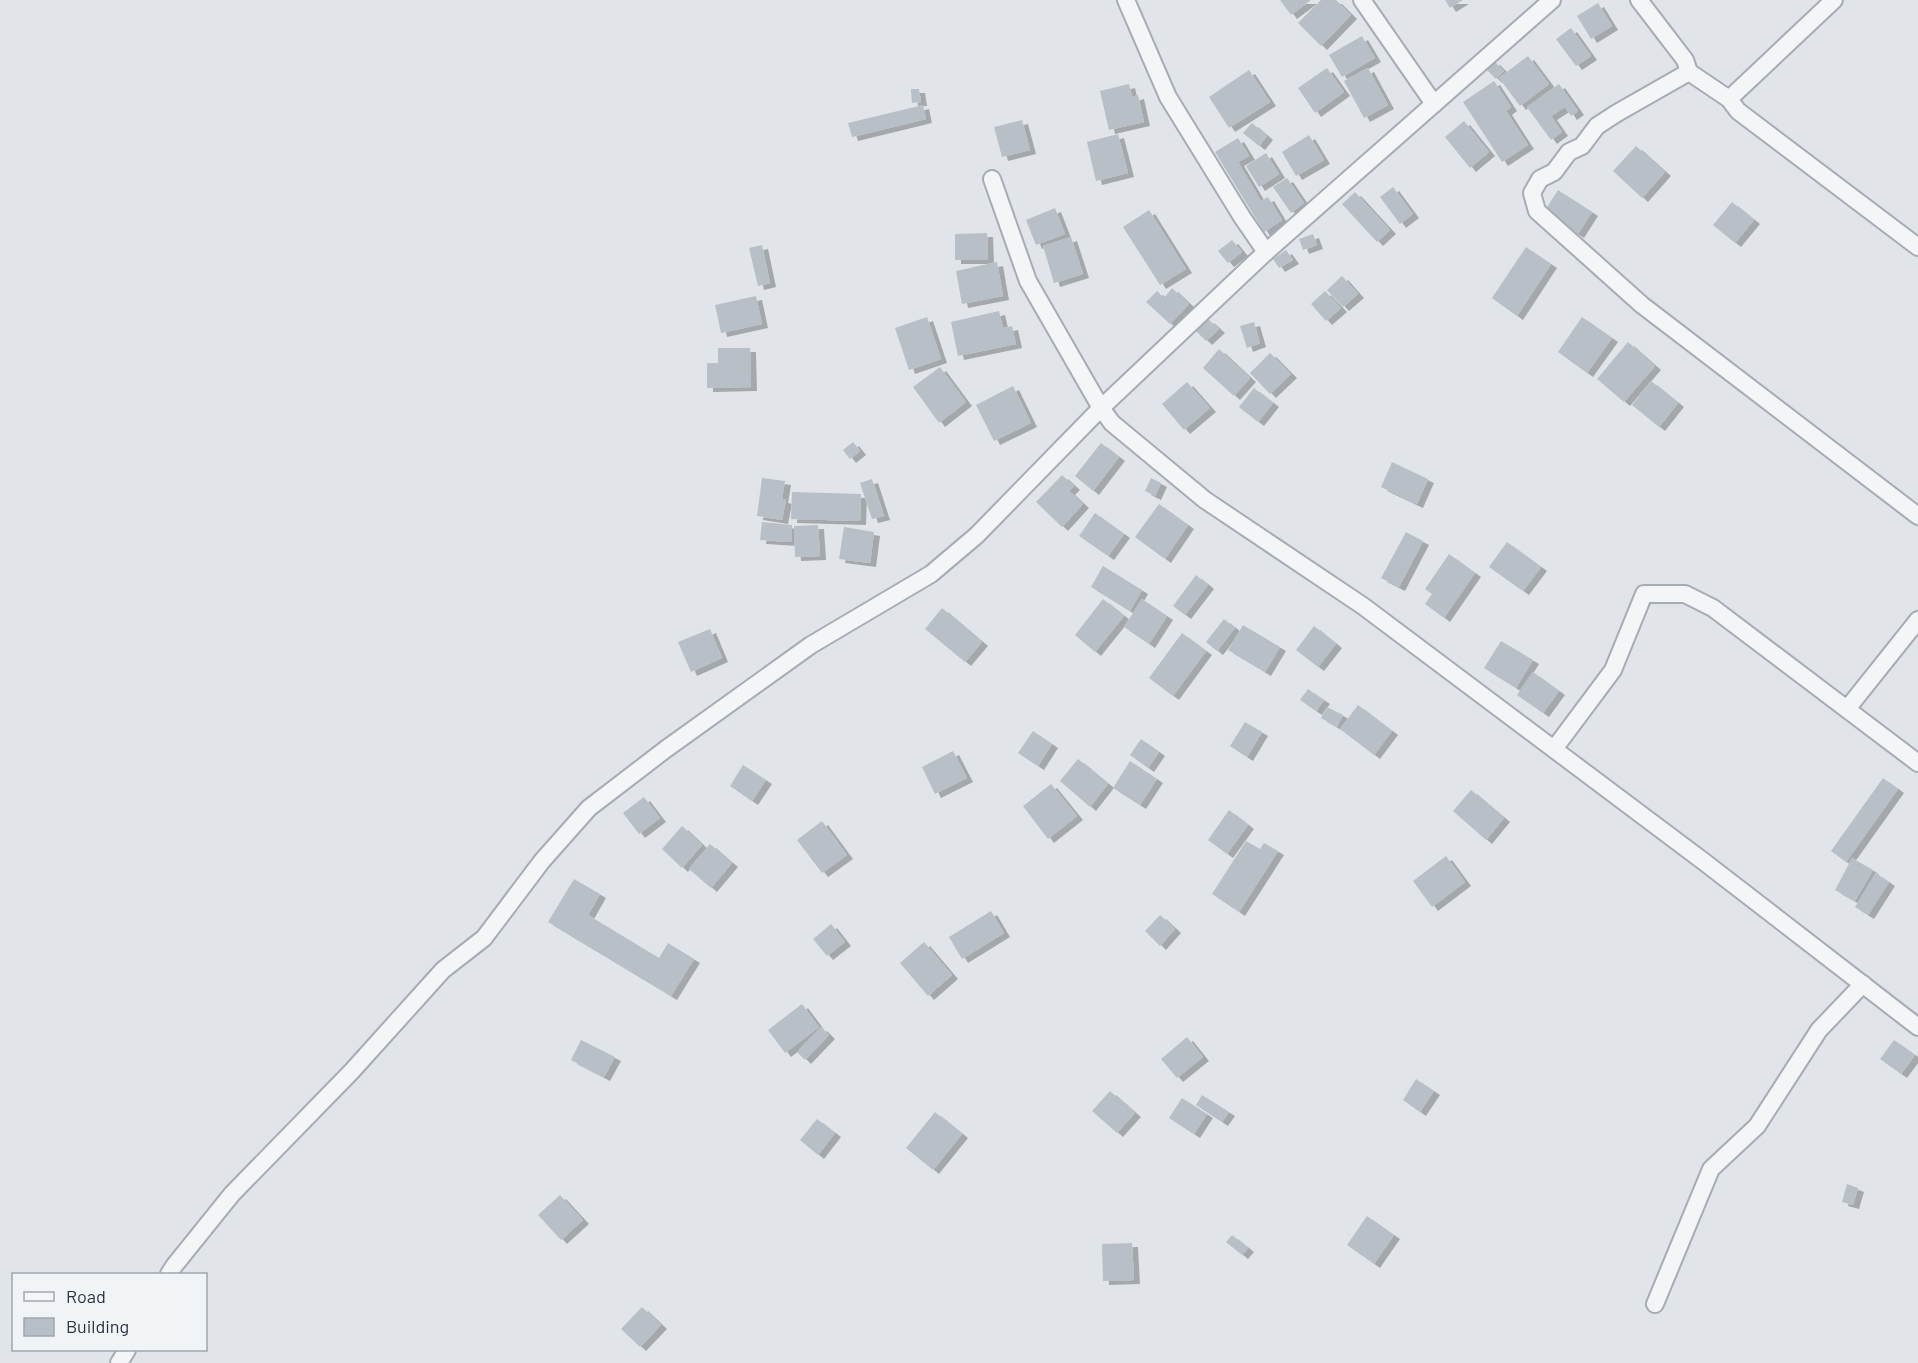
<svg xmlns="http://www.w3.org/2000/svg" width="1918" height="1363" font-family="Barlow,sans-serif">
  <style>
    .building { fill: #b8bfc6; filter: url(#shadow) }
    .lines { fill: none; stroke-linecap: round; stroke-linejoin: round }
    .street-casing { stroke: #a6acb3; stroke-width: 20 }
    .street { stroke: #f3f5f7; stroke-width: 16 }
  </style>
  <defs>
    <filter id="shadow"><feDropShadow dx="6" dy="4" stdDeviation="0" flood-color="#0004"/></filter>
  </defs>
  <rect width="100%" height="100%" fill="#e1e5e9"/>
  <g class="building">
    <path d="M1280,0h31l-20,15z"/>
    <path d="M1321,0h15l15,15 -30,31 -23,-23z"/>
    <path d="M1445,0h18l-13,8z"/>
    <path d="M1598,3l14,23 -21,13 -14,-23z"/>
    <path d="M1571,28l20,28 -15,10 -20,-27z"/>
    <path d="M1362,36l13,22 -33,19 -13,-22z"/>
    <path d="M1528,56l21,28 -29,22 -21,-28z"/>
    <path d="M1494,61l10,10 -8,8 -10,-10z"/>
    <path d="M1327,68l17,24 -29,21 -17,-25z"/>
    <path d="M1368,68l20,37 -24,13 -20,-37z"/>
    <path d="M1249,70l21,32 -41,26 -20,-31z"/>
    <path d="M1494,81l17,26 -5,4 22,34 -26,17 -39,-60z"/>
    <path d="M1129,84l3,13 6,-2 6,27 -35,8 -9,-39z"/>
    <path d="M1559,84l19,27 -7,5 -6,-9 -14,9 11,16 -11,8 -24,-33z"/>
    <path d="M911,89h8l2,13 -9,1z"/>
    <path d="M923,105l3,14 -74,18 -4,-14z"/>
    <path d="M1022,120l8,30 -28,7 -8,-30z"/>
    <path d="M1464,121l25,31 -19,16 -25,-31z"/>
    <path d="M1252,123l15,13 -8,10 -16,-13z"/>
    <path d="M1118,134l10,39 -32,8 -9,-39z"/>
    <path d="M1309,135l15,25 -28,16 -14,-24z"/>
    <path d="M1238,138l11,18 -11,6 23,39 7,-4 14,23 -18,12 -49,-80z"/>
    <path d="M1636,146l29,26 -23,26 -29,-27z"/>
    <path d="M1266,153l13,21 -20,13 -13,-21z"/>
    <path d="M1287,178l17,25 -13,10 -18,-26z"/>
    <path d="M1393,187l20,27 -13,10 -20,-27z"/>
    <path d="M1558,190l34,22 -14,22 -34,-22z"/>
    <path d="M1355,192l35,38 -13,12 -35,-38z"/>
    <path d="M1732,202l22,18 -19,23 -22,-18z"/>
    <path d="M1055,208l10,26 -29,11 -10,-25z"/>
    <path d="M1149,210l37,59 -26,16 -37,-58z"/>
    <path d="M987,233l1,27h-33v-26z"/>
    <path d="M1313,234l4,11 -14,5 -4,-11z"/>
    <path d="M1071,237l12,37 -29,9 -11,-37z"/>
    <path d="M1232,240l10,12 -14,11 -10,-12z"/>
    <path d="M762,245l8,38 -12,3 -9,-38z"/>
    <path d="M1526,247l25,17 -34,52 -25,-18z"/>
    <path d="M1286,250l7,10 -14,8 -6,-9z"/>
    <path d="M997,262l6,34 -41,8 -6,-33z"/>
    <path d="M1342,276l16,18 -15,13 -16,-17z"/>
    <path d="M1172,288l17,16 -19,20 -24,-22 11,-11 7,7z"/>
    <path d="M1325,291l16,17 -15,13 -15,-17z"/>
    <path d="M756,296l6,28 -41,9 -6,-28z"/>
    <path d="M999,311l4,17 9,-2 4,18 -58,12 -7,-34z"/>
    <path d="M927,317l14,42 -32,11 -14,-42z"/>
    <path d="M1582,317l30,21 -25,35 -29,-21z"/>
    <path d="M1208,319l11,10 -13,12 -10,-10z"/>
    <path d="M1254,322l6,21 -13,5 -7,-22z"/>
    <path d="M1628,342l27,24 -31,36 -27,-23z"/>
    <path d="M718,348h32l1,39 -44,1v-25h11z"/>
    <path d="M1219,349l31,29 -16,18 -31,-28z"/>
    <path d="M1270,353l21,21 -21,20 -20,-21z"/>
    <path d="M940,367l26,35 -27,21 -26,-36z"/>
    <path d="M1651,381l27,22 -19,24 -27,-22z"/>
    <path d="M1187,382l23,26 -26,22 -22,-26z"/>
    <path d="M1013,386l18,37 -37,18 -18,-36z"/>
    <path d="M1254,388l19,15 -15,19 -19,-15z"/>
    <path d="M853,442l7,9 -10,8 -7,-9z"/>
    <path d="M1101,443l18,14 -26,34 -18,-15z"/>
    <path d="M1392,462l36,17 -11,25 -36,-17z"/>
    <path d="M1062,475l12,11 -5,5 14,13 -21,23 -26,-25z"/>
    <path d="M762,478l23,3 -3,18 4,1 -4,20 -25,-4z"/>
    <path d="M1151,478l10,5 -6,13 -10,-5z"/>
    <path d="M872,479l12,37 -12,3 -12,-36z"/>
    <path d="M792,492l69,2 -1,27 -69,-2z"/>
    <path d="M1159,504l29,21 -23,34 -30,-22z"/>
    <path d="M1095,513l29,21 -16,22 -29,-20z"/>
    <path d="M762,522l30,3 -1,17 -31,-2z"/>
    <path d="M818,525l2,31 -25,1 -1,-31z"/>
    <path d="M844,527l30,5 -4,31 -31,-4z"/>
    <path d="M1406,532l17,9 -24,46 -18,-9z"/>
    <path d="M1507,542l34,25 -18,24 -34,-24z"/>
    <path d="M1449,554l26,19 -31,45 -19,-14 7,-10 -7,-5z"/>
    <path d="M1103,566l39,24 -12,21 -39,-24z"/>
    <path d="M1196,575l12,10 -23,30 -12,-9z"/>
    <path d="M1103,599l21,17 -29,36 -20,-17z"/>
    <path d="M1142,599l25,17 -18,28 -25,-17z"/>
    <path d="M942,608l40,34 -17,20 -40,-33z"/>
    <path d="M1224,619l11,9 -18,23 -11,-9z"/>
    <path d="M1243,625l37,22 -15,25 -37,-22z"/>
    <path d="M1314,626l22,18 -18,23 -22,-17z"/>
    <path d="M710,629l12,29 -31,14 -13,-30z"/>
    <path d="M1182,633l24,18 -33,45 -24,-18z"/>
    <path d="M1501,641l32,19 -17,28 -32,-20z"/>
    <path d="M1533,672l26,19 -16,22 -26,-18z"/>
    <path d="M1308,689l16,11 -8,11 -16,-11z"/>
    <path d="M1358,705l34,26 -18,24 -34,-26z"/>
    <path d="M1327,707l16,8 -6,12 -16,-9z"/>
    <path d="M1245,722l17,10 -15,25 -17,-11z"/>
    <path d="M1033,731l19,13 -14,22 -20,-13z"/>
    <path d="M1141,739l18,13 -11,16 -18,-13z"/>
    <path d="M953,751l14,27 -32,16 -13,-27z"/>
    <path d="M1078,759l30,25 -18,23 -30,-26z"/>
    <path d="M1130,761l27,18 -17,26 -27,-17z"/>
    <path d="M743,765l23,15 -14,21 -22,-15z"/>
    <path d="M1883,778l15,11 -52,73 -15,-11z"/>
    <path d="M1051,784l26,32 -29,23 -25,-33z"/>
    <path d="M1471,790l33,28 -18,22 -33,-29z"/>
    <path d="M644,797l16,21 -21,16 -16,-21z"/>
    <path d="M1229,810l19,15 -21,29 -19,-14z"/>
    <path d="M822,821l25,34 -25,18 -25,-33z"/>
    <path d="M682,826l20,19 -20,23 -20,-19z"/>
    <path d="M1246,841l14,8 4,-6 14,8 -39,61 -27,-18z"/>
    <path d="M710,844l22,19 -21,25 -22,-19z"/>
    <path d="M1446,856l19,26 -33,25 -19,-26z"/>
    <path d="M1852,858l21,12 -18,31 -20,-11z"/>
    <path d="M1876,873l13,9 -21,33 -13,-8z"/>
    <path d="M574,879l26,15 -12,21 71,43 9,-15 26,16 -23,37 -123,-74z"/>
    <path d="M991,911l13,22 -42,26 -13,-22z"/>
    <path d="M1160,915l15,14 -15,17 -15,-15z"/>
    <path d="M831,924l14,18 -18,14 -14,-17z"/>
    <path d="M924,942l28,33 -24,21 -28,-33z"/>
    <path d="M802,1004l17,23 -34,26 -17,-23z"/>
    <path d="M821,1027l8,8 -24,25 -8,-8z"/>
    <path d="M1187,1037l16,20 -26,21 -16,-19z"/>
    <path d="M581,1040l34,17 -11,20 -33,-17z"/>
    <path d="M1894,1040l21,15 -14,19 -21,-15z"/>
    <path d="M1416,1079l18,12 -14,21 -17,-12z"/>
    <path d="M1110,1091l25,22 -18,20 -25,-22z"/>
    <path d="M1202,1095l27,17 -7,10 -26,-17z"/>
    <path d="M1182,1098l25,16 -13,20 -25,-16z"/>
    <path d="M935,1112l27,22 -29,36 -27,-22z"/>
    <path d="M817,1119l18,14 -17,22 -18,-15z"/>
    <path d="M1847,1184l11,4 -5,17 -11,-3z"/>
    <path d="M560,1195l23,25 -22,20 -23,-25z"/>
    <path d="M1367,1216l27,19 -20,29 -27,-19z"/>
    <path d="M1232,1235l16,13 -6,7 -16,-13z"/>
    <path d="M1132,1243l2,37 -31,1 -1,-37z"/>
    <path d="M642,1307l19,18 -21,22 -19,-18z"/>
  </g>
  <g class="lines">
    <defs>
      <g id="street">
        <path d="M1126,0l42,97 74,120 24,35"/>
        <path d="M1362,0l72,104"/>
        <path d="M1639,0l46,60 4,12 40,27 9,12 180,136"/>
        <path d="M1689,72l-72,41 -20,13 -15,20 -13,6 -15,20 -14,7 -8,14 5,18 105,94 276,211"/>
        <path d="M1729,99l105,-99"/>
        <path d="M992,179l36,102 73,127 11,15 93,77 158,106 340,255 215,166"/>
        <path d="M1847,709l71,-89"/>
        <path d="M1554,749l59,-79 31,-76h41l28,14 205,155"/>
        <path d="M169,1274l5,-8 58,-72 120,-123 91,-101 41,-32 58,-77 47,-53 77,-59 145,-104 120,-71 46,-39 124,-127 165,-156 286,-252"/>
        <path d="M1655,1304l56,-135 46,-43 62,-96 44,-46"/>
        <path d="M119,1363l8,-13"/>
      </g>
    </defs>
    <use href="#street" class="street-casing"/>
    <use href="#street" class="street"/>
  </g>
  <rect x="12" y="1273" width="195" height="78" fill="#f0f4f7" stroke="#a0a7ae" stroke-width="1.5"/>
  <rect x="24" y="1292" width="30" height="9" fill="#f3f5f7" stroke="#a0a7ae" stroke-width="1.5"/>
  <text x="66" y="1303" font-size="18" fill="#293440">Road</text>
  <rect x="24" y="1318" width="30" height="18" fill="#b8bfc6" stroke="#a0a7ae" stroke-width="1.5"/>
  <text x="66" y="1333" font-size="18" fill="#293440">Building</text>
</svg>
